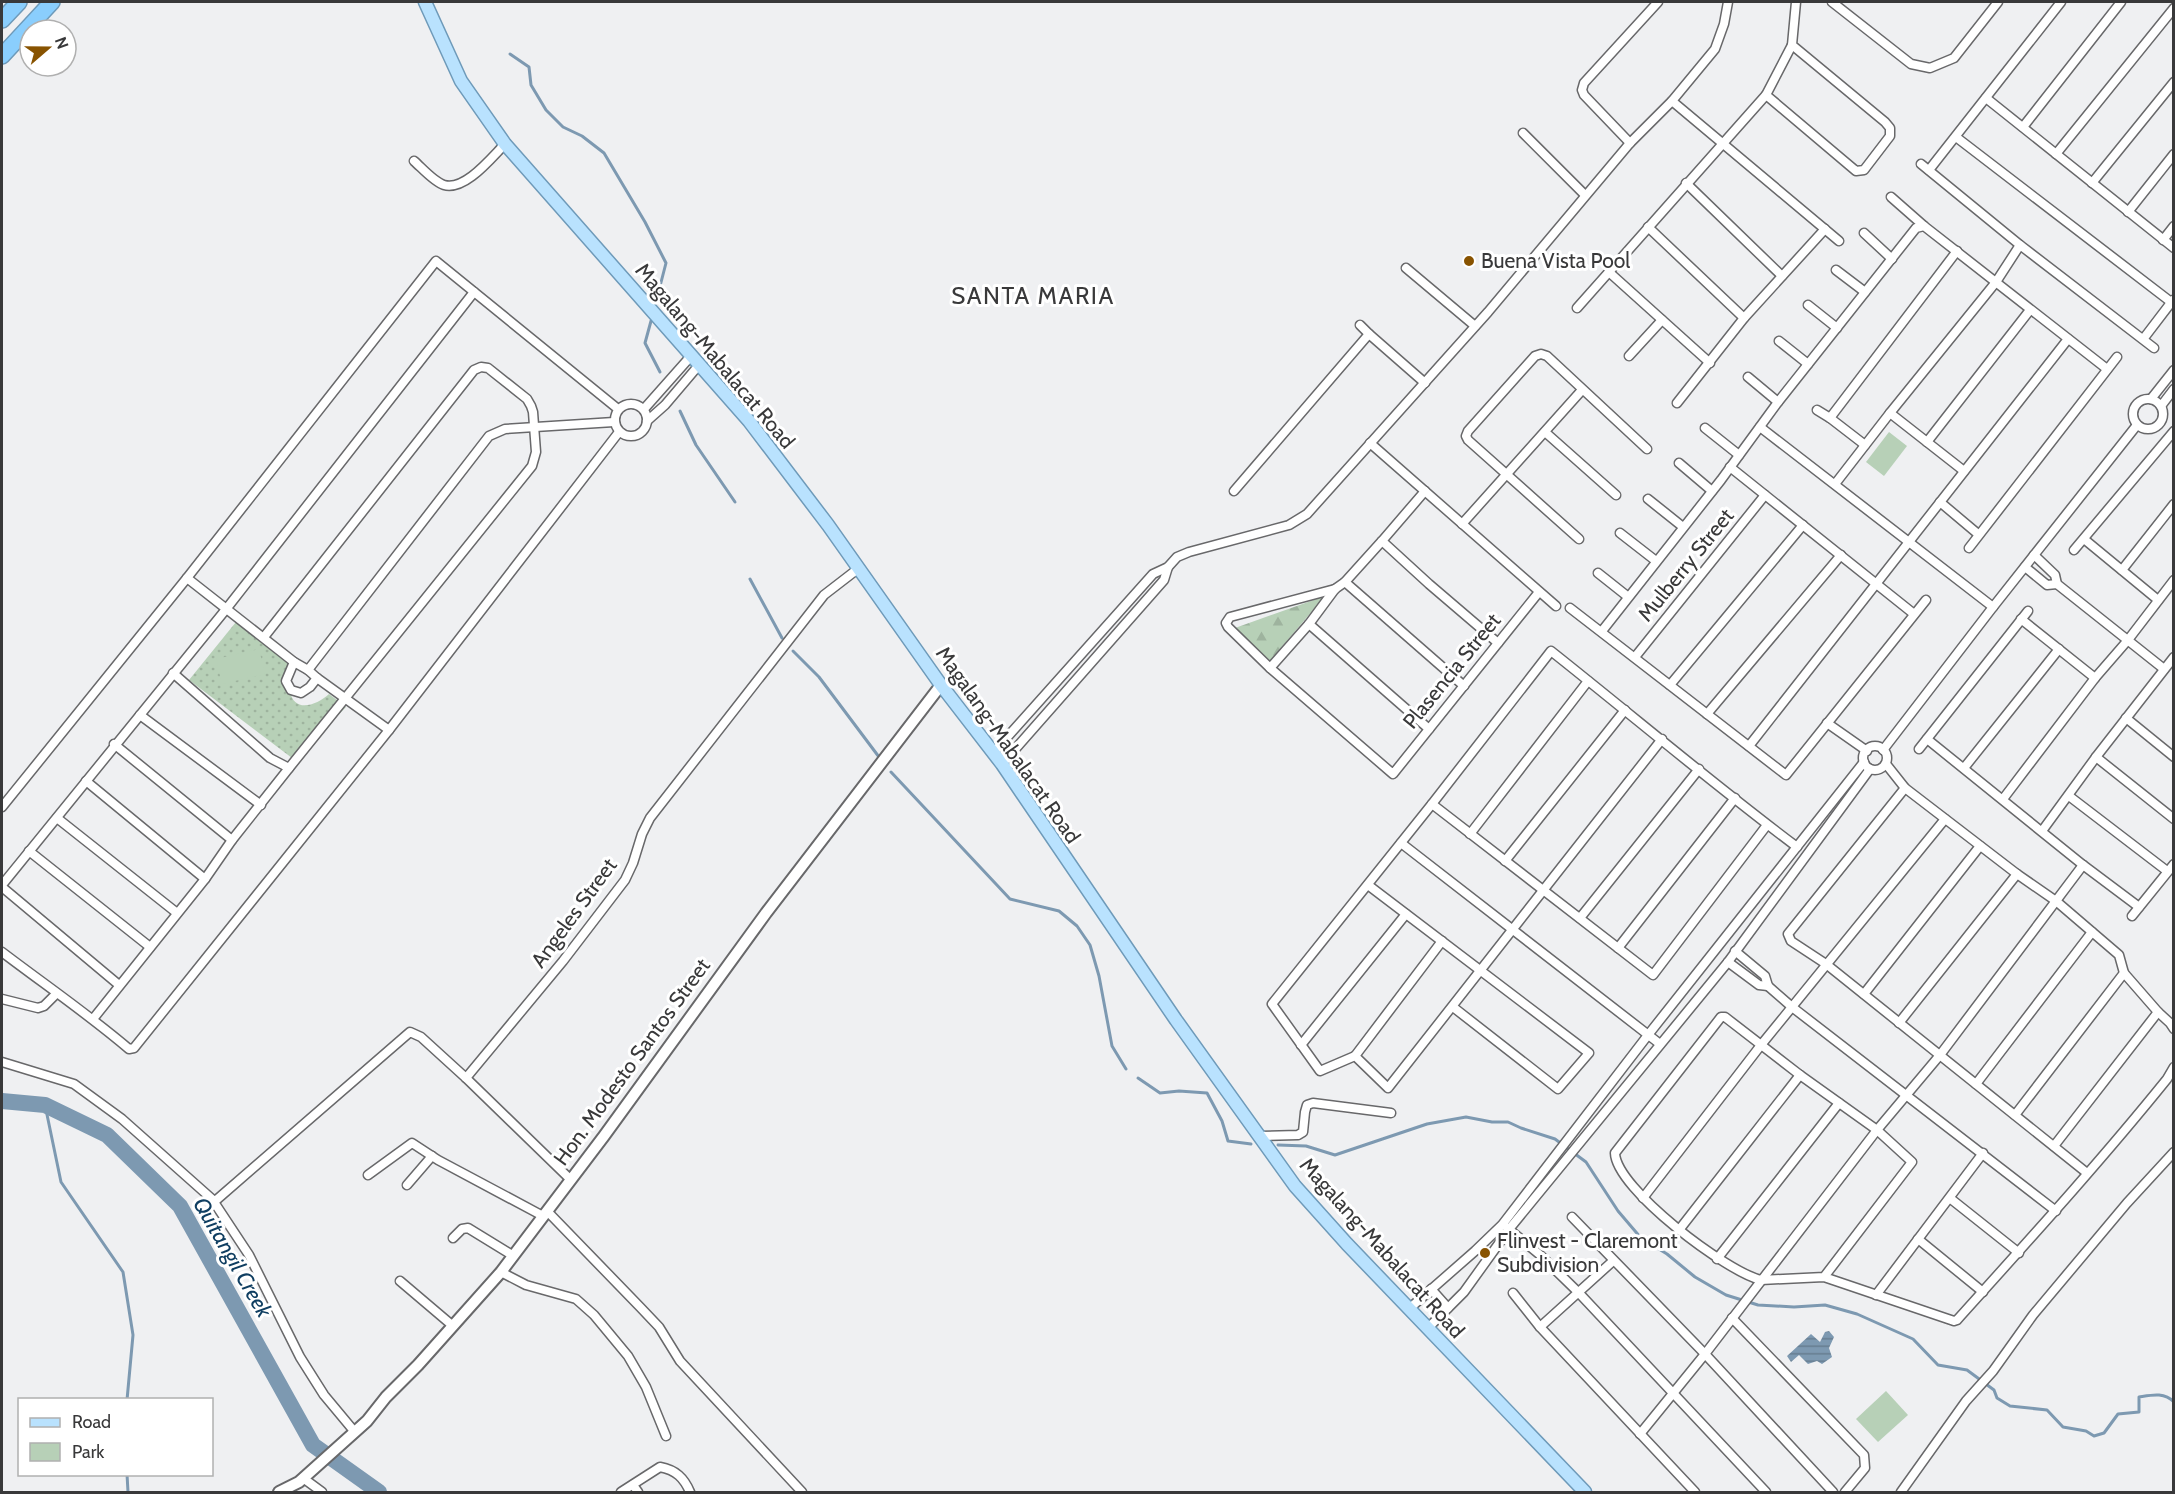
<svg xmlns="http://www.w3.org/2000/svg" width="2175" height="1494" font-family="Cabin,sans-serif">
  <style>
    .green { fill: url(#green-dots) }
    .forest { fill: url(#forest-firs) }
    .pitch { fill: #b7d0b7 }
    .water { fill: url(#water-rules) }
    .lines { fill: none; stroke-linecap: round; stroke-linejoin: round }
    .stream { stroke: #7d99b1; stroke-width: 3 }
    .river { stroke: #7d99b1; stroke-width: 16 }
    .minor-casing { stroke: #68686a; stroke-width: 11 }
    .tertiary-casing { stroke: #68686a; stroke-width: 14 }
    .primary-casing { stroke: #6e9ab9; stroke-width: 15 }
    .motorway-casing { stroke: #6e9ab9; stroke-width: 18 }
    .minor { stroke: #fff; stroke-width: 8 }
    .tertiary { stroke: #fff; stroke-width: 10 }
    .primary { stroke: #b9e2fe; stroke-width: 12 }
    .motorway { stroke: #8acefd; stroke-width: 15 }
    .poi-dot { fill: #885300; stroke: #fff; stroke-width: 2 }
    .labels { text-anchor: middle; stroke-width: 6; stroke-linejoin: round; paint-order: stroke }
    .poi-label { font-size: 21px; fill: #39393a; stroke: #fff; text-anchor: start }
    .street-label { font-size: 21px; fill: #39393a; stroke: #fff }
    .water-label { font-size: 22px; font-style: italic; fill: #0f3e61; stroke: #fff }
    .quarter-label { font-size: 24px; letter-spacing: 1.5px; fill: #39393a; stroke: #fff }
  </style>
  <defs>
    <pattern id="green-dots" width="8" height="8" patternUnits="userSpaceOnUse" patternTransform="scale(1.5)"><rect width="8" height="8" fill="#b7d0b7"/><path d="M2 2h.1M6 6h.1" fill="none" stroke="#9eb39e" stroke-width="1.8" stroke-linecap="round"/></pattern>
    <pattern id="forest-firs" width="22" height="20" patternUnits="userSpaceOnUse" patternTransform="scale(1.5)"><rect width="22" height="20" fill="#b7d0b7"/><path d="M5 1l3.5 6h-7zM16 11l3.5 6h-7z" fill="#9eb39e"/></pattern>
    <pattern id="water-rules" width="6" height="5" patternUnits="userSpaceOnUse" patternTransform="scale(1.5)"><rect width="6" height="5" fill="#7d99b1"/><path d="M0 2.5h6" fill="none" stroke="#677e91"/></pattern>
  </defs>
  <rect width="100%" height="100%" fill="#eff0f2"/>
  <path class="green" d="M236,622l56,44c-1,8 -4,18 -2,25 4,23 27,14 39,3l17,13 -49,51h-5l-103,-78z"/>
  <path class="forest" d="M1325,596l-56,66 -34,-34z"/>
  <g class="pitch">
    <path d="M1889,432l18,14 -23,30 -18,-14z"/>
    <path d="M259,649l6,25 -43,10 -6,-25z"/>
    <path d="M1886,1391l22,24 -30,27 -22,-23z"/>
  </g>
  <path class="water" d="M1829,1331l5,6 -5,11 3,9 -10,7 -5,-3 -9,3 -9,-9 -8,7 -4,-6 24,-22 9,8 5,-10z"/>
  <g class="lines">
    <g class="stream">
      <path d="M510,54l19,13 2,18 15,25 17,17 19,9 22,17 41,69 21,41 -8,31"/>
      <path d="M651,321l-6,22 15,29"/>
      <path d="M680,411l16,34 39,57"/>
      <path d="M750,579l32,59"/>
      <path d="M793,651l26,26 60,80"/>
      <path d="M891,772l119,127 49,12 18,15 13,19 9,31 13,70 14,23"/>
      <path d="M1138,1078l22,15 19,-2 28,2 15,28 6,20 23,3"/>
      <path d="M45,1105l16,77 62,90 10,63 -6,65"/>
      <path d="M1278,1145l28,1 29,9 92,-31 39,-7 26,5h16l13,6 34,11 31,23 32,49 23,27 26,16 28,23 31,18 32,10 36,2 31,-2 32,9 56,25 25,26 29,5 27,20 3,8 13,8 37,4 16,17 23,4 8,5 10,-3 14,-19 21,-2v-15c13,-2 25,-5 35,5"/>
      <path d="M127,1474l1,18"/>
    </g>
    <path class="river" d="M2,1101l43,4 62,30 73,71 133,239 66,47"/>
    <defs>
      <g id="minor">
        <path d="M1832,2l79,62 19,4 24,-10 44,-56"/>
        <path d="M1766,95l26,-50"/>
        <path d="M1986,98l188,150"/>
        <path d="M1672,101l167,140"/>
        <path d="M2023,127l98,-125"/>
        <path d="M1523,133l62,62"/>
        <path d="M1956,137l215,165"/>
        <path d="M1630,143l-46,-48 -2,-5 2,-7 74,-81"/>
        <path d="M2056,154l118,-146"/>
        <path d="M414,161c8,7 20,21 30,24 21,6 47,-27 61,-41"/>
        <path d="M1921,164l99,81 134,103"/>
        <path d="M1929,170l132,-168"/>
        <path d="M1686,183l96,93"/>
        <path d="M2092,183l82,-101"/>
        <path d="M1891,197l33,29"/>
        <path d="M2128,212l46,-58"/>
        <path d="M1648,227l96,91"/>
        <path d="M1864,233l28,26"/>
        <path d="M2163,240l11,-14"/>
        <path d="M1406,268l69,58"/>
        <path d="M1836,270l29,22"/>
        <path d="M1610,273l100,90"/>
        <path d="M1808,305l29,23"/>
        <path d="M1577,308l189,-213 90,76 8,-1 26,-34v-8l-5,-6 -93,-77 4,-43"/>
        <path d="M1360,325l9,9"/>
        <path d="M2144,338l29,-38"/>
        <path d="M1779,341l29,23"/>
        <path d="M1629,356l33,-36"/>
        <path d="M1748,377l30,25"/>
        <circle cx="2148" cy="414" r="15"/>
        <path d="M2151,399l23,-29"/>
        <path d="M1677,403l67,-85 81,-89"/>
        <circle cx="631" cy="420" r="16"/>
        <path d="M2161,406l13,-17"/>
        <path d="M644,409l47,-53"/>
        <path d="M1817,410l13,8"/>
        <path d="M1890,413l106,-131 24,-37"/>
        <path d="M647,421l18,-16 34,-40"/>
        <path d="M1760,427l233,180"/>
        <path d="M1705,428l34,27"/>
        <path d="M1545,432l71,63"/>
        <path d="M1927,442l103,-132"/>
        <path d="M1370,443l186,163"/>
        <path d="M1865,445l-35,-27 127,-167"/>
        <path d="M1679,463l33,28"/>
        <path d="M1730,467l184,147"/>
        <path d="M1835,484l55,-71 74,58"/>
        <path d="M1234,491l135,-157 56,49"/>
        <path d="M1648,499l35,28"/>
        <path d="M1940,502l38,32"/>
        <path d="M1462,524l120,-134"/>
        <path d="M1620,533l36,28"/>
        <path d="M1579,539l-111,-99 -2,-4 2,-5 67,-75 6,-2 6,2 100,93"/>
        <path d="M2084,539l74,61"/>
        <path d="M1382,541l47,43 69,59"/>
        <path d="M1969,548l148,-191"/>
        <path d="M2074,550l100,-119"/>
        <path d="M2034,555l21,20 2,9 107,85"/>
        <path d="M2025,567l22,18 10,-1"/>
        <path d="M2122,570l52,-66"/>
        <path d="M1598,573l29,23"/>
        <path d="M187,578l107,84 14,8 9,8 72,52"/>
        <path d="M1345,582l119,104"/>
        <path d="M1335,589l-105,28 -4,6 2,4 42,41 123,106 146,-182"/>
        <path d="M1570,608l216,167 140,-175"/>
        <path d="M2021,619l74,59"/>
        <path d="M1309,624l120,105"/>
        <path d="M1602,631l119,-151 57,-78 138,-174 8,-2 183,143"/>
        <path d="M1635,657l130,-162"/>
        <path d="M294,662l-8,19 5,9 10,3 9,-6 7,-9"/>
        <path d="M1270,668l39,-44 26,-35 10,-7 37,-41 43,-50"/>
        <path d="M308,670l181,-234 16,-7 109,-7"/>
        <path d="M173,673l97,85 19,10"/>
        <path d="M1670,685l133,-160"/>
        <path d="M1707,714l134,-159"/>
        <path d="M140,715l121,90"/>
        <path d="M2126,718l48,39"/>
        <path d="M1827,723l40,28"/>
        <path d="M1662,739l-274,349 -33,-32 -35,15 -48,-67 160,-200 119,-153c82,65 162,133 246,196"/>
        <path d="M1927,739l156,126 56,42"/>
        <path d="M114,744l118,96"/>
        <path d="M1749,746l319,-407"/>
        <circle cx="1875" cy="758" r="12"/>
        <path d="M1919,749l109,-138"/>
        <path d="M1883,750l110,-143 144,-182"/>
        <path d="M993,753l160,-179 15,-7 9,-10 12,-5 100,-27 18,-11 181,-202 142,-169 42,-42 43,-52 9,-25 4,-22"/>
        <path d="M2096,757l78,62"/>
        <path d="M1002,764l162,-184 4,-13"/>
        <path d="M1886,764l19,24 112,86 39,27 63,54 5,18 -109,142"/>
        <path d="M1964,768l95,-119"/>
        <path d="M86,781l119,98"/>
        <path d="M1905,788l-117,146 3,7 35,23 261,209"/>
        <path d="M2069,796l98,75"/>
        <path d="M2003,799l92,-121 33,-38 46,-60"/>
        <path d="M1432,804l221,171 114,-150"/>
        <path d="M2,807l185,-229 249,-317 182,148"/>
        <path d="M57,818l120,95"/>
        <path d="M2042,831l54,-74 78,-100"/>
        <path d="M1470,834l118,-153"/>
        <path d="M1401,843l259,201"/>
        <path d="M29,851l121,96"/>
        <path d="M1505,861l120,-151"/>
        <path d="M2,885l225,-277 247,-316"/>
        <path d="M1368,885l221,168 -31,36 -105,-82"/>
        <path d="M2,887l117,98"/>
        <path d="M2132,916l42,-52"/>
        <path d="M1580,918l119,-149"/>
        <path d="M1618,948l117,-150"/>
        <path d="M1735,951l30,25 3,10 24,21 264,204"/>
        <path d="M2,952c42,32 86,62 127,97l5,-1 255,-318 230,-298"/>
        <path d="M1728,962l31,23 9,1"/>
        <path d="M1864,994l116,-148"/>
        <path d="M2,999l36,9 6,-2 12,-12"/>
        <path d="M2158,1012l12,11 4,6"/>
        <path d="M93,1019l112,-140 27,-39 57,-72 243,-302 4,-14 -3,-40 -2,-6 -4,-7 -39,-31 -7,-1 -7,3 -210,267"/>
        <path d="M1899,1023l118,-149"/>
        <path d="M1301,1045l105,-131"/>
        <path d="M1355,1056l87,-115"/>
        <path d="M2,1062l72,22 48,35 90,80 37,56 51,102 24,38 30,36"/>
        <path d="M466,1078l97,-117 62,-81 8,-17 9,-29 8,-16 174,-223 35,-27"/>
        <path d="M1976,1084l116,-152"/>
        <path d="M1260,1136l38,-1 5,-3 2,-20 2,-7 6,-2 78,10"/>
        <path d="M2054,1146l104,-134 -34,-39"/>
        <path d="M368,1175l44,-32 26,17 105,56"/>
        <path d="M407,1185l25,-29"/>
        <path d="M1643,1198l118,-153 184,-226"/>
        <path d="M1951,1199l68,54"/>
        <path d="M214,1202l196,-170 11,5 45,41 104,101"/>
        <path d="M547,1211l93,96 19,20 21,34 122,131"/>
        <path d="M1572,1217l133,137 128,138"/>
        <path d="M1505,1226l34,28 39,38 188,200"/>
        <path d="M1679,1230l121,-155"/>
        <path d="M453,1238l9,-9 6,-1 44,27"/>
        <path d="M1918,1239l65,53"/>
        <path d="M1717,1259l122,-156"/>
        <path d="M501,1272l25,13 50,14 18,16 34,41 18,31 20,49"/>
        <path d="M1824,1277l88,-115 -35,-32 -77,-55 -75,-58h-4l-106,136c1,36 112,119 146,127l63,-3 130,44 3,-1c72,-80 143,-158 210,-241l7,-12"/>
        <path d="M400,1281l53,45"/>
        <path d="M1431,1289l17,19"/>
        <path d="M1513,1293l27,34 155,165"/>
        <path d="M1876,1295l107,-142"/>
        <path d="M1410,1308l65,-57 27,-26 146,-190 216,-273"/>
        <path d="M1732,1318l132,137 1,13 -20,24"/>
        <path d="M1540,1327l73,-66"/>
        <path d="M1428,1328l36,-36 46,-64 218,-266 142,-193"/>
        <path d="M1640,1434l65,-80 172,-224 63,-75 143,-190"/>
        <path d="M303,1478l19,14"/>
        <path d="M633,1485l5,7"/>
        <path d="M621,1492l39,-25c16,3 24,11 30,25"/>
        <path d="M1901,1492l65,-91 27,-30 40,-56 94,-112 47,-51"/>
      </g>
      <path id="tertiary" d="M279,1492l20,-10 68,-61 19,-24 32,-32 83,-93 103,-136 162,-223 175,-228"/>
      <path id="primary" d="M425,2l36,79 44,63 244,277 79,104 113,160 61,79 174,256 119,166 52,58 238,248"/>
      <g id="motorway">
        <path d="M2,20l17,-18"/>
        <path d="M2,56l50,-54"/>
      </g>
    </defs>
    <use href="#minor" class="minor-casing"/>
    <use href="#tertiary" class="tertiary-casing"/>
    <use href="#primary" class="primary-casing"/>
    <use href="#motorway" class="motorway-casing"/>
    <use href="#minor" class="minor"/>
    <use href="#tertiary" class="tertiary"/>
    <use href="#primary" class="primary"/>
    <use href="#motorway" class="motorway"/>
  </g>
  <g class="poi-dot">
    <circle cx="1469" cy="261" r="6"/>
    <circle cx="1485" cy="1253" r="6"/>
  </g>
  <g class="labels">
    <g class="poi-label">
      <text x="1481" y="268">Buena Vista Pool</text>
      <text x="1497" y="1248">Flinvest - Claremont<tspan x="1497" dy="24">Subdivision</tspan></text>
    </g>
    <g class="street-label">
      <text transform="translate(715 356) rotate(50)" y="7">Magalang-Mabalacat Road</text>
      <text transform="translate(1686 565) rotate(-51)" y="7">Mulberry Street</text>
      <text transform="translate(1452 671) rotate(-51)" y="7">Plasencia Street</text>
      <text transform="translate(1008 745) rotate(55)" y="7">Magalang-Mabalacat Road</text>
      <text transform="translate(574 913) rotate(-54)" y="7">Angeles Street</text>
      <text transform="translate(632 1062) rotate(-54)" y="7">Hon. Modesto Santos Street</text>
      <text transform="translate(1382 1248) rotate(48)" y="7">Magalang-Mabalacat Road</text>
    </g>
    <g class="water-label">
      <text transform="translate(233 1257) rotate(60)" y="8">Quitangil Creek</text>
    </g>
    <g class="quarter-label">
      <text x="1033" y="304">SANTA MARIA</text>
    </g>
  </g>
  <rect width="2175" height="1494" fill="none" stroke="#39393a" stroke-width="6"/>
  <rect x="18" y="1398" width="195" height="78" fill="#ffffff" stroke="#b0b0b0" stroke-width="1.5"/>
  <rect x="30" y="1418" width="30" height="9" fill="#b9e2fe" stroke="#b0b0b0" stroke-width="1.5"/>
  <text x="72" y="1428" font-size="18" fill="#39393a">Road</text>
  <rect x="30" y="1443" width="30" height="18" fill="#b7d0b7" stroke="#b0b0b0" stroke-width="1.5"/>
  <text x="72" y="1458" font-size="18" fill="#39393a">Park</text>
  <g transform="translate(48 48) rotate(70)"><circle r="28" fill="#ffffff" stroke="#b0b0b0" stroke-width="1.5"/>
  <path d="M0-4.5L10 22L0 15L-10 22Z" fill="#885300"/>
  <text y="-9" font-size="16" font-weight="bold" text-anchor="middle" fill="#39393a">N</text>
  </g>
</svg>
